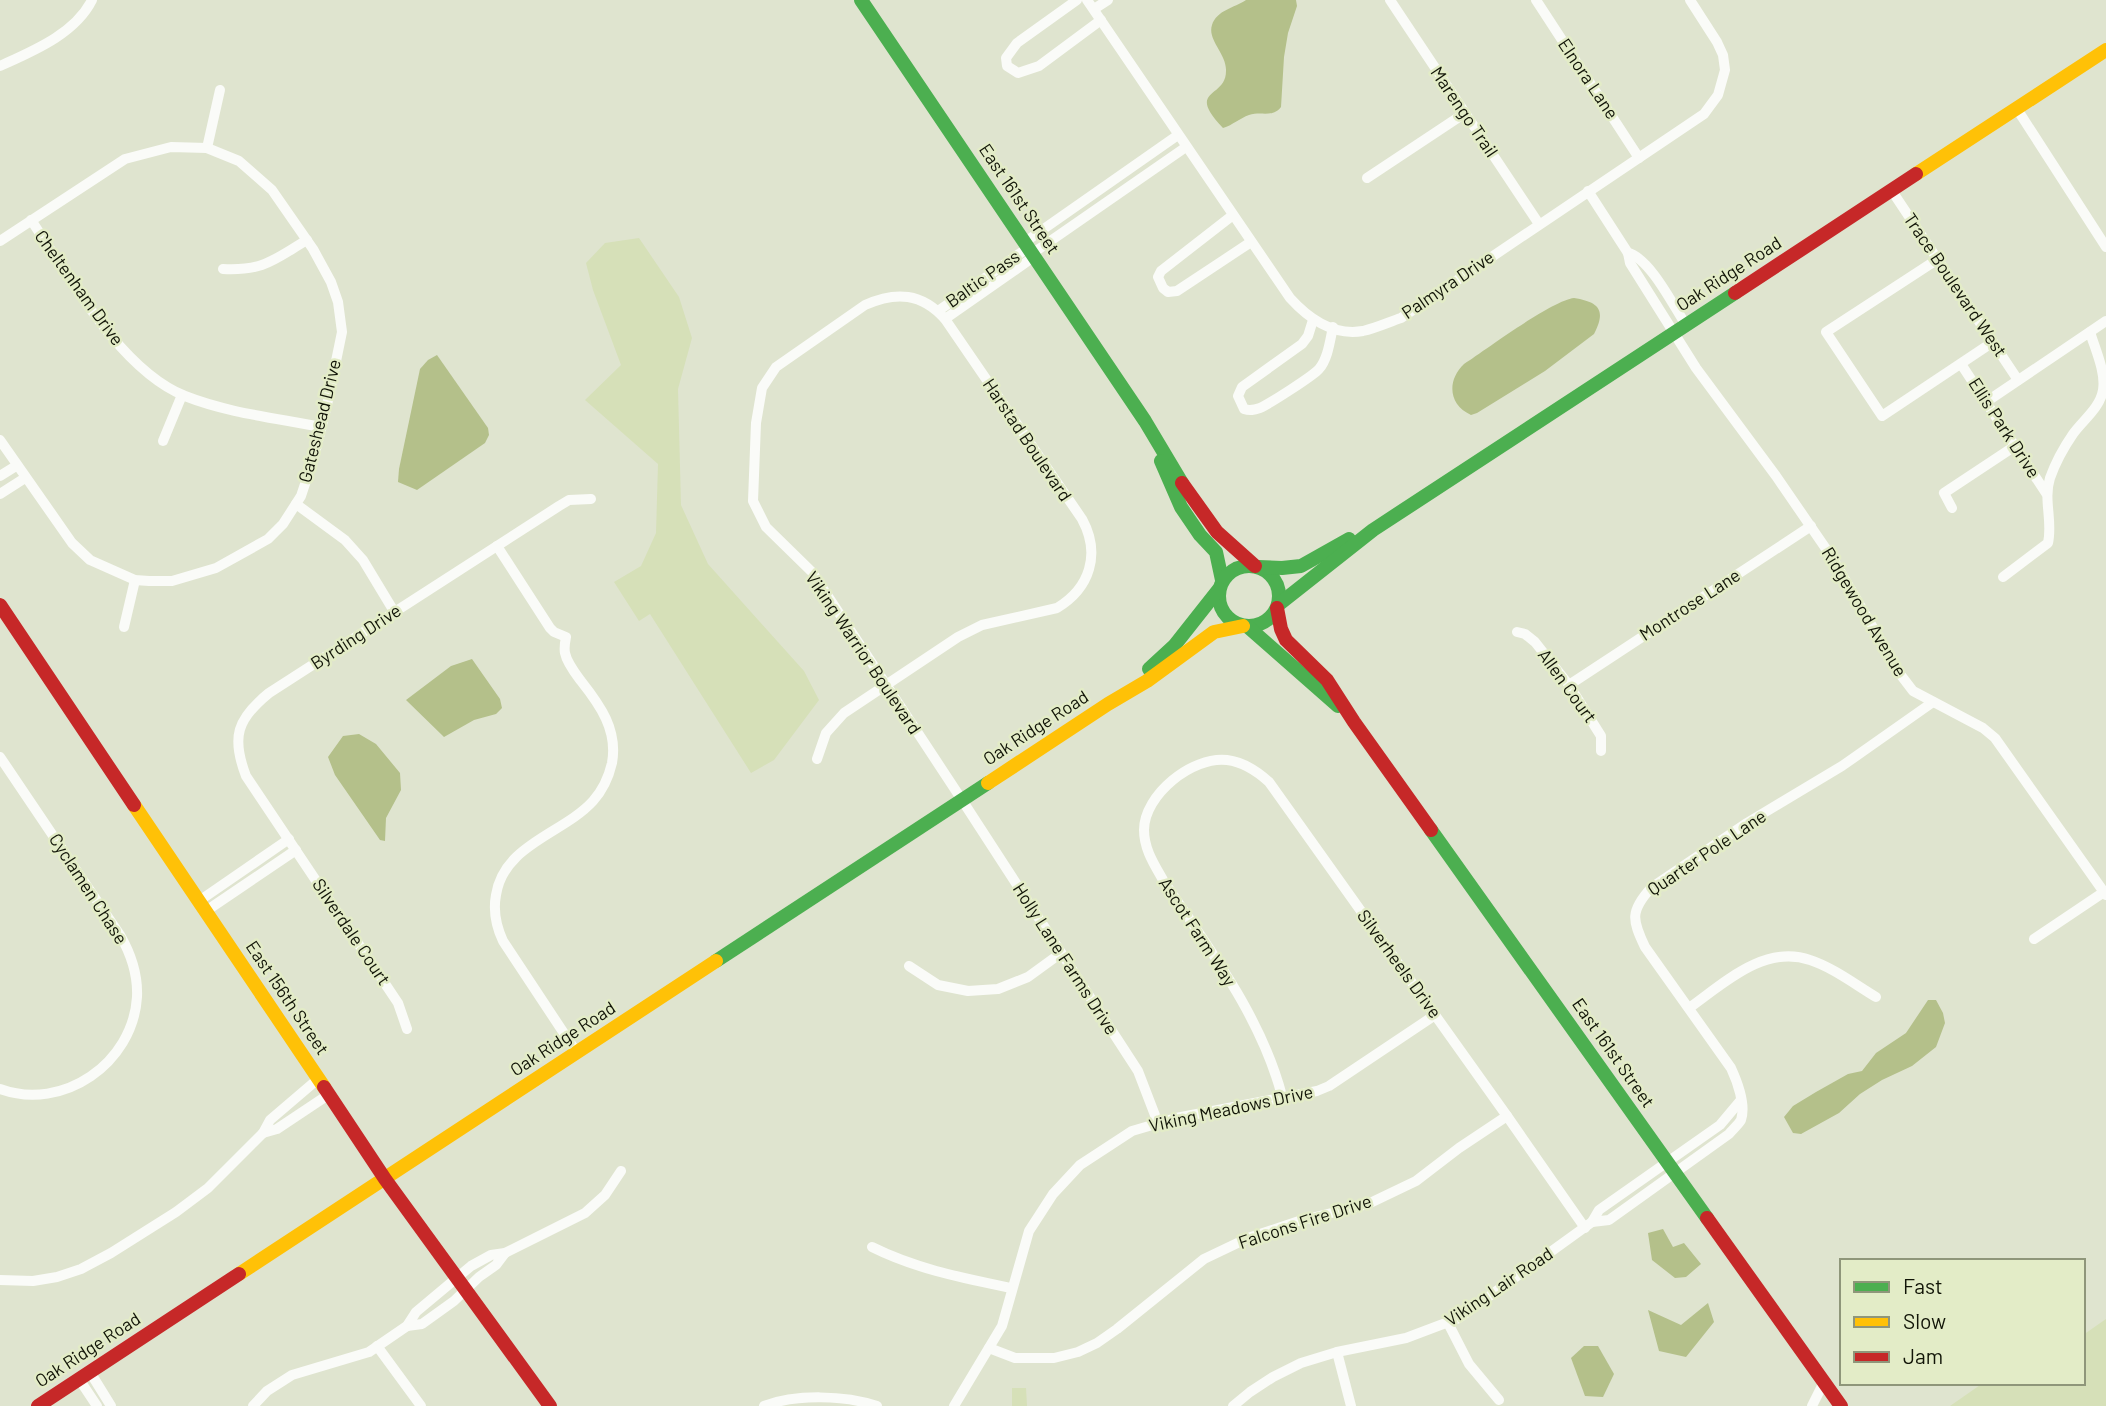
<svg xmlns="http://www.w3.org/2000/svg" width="2106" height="1406" font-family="Barlow,sans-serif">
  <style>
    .green { fill: #d6e0b8 }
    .water { fill: #b4c08a }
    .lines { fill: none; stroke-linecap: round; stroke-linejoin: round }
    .street { stroke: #fafbf8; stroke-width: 10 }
    .fast { stroke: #4caf50; stroke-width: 14 }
    .slow { stroke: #ffc107; stroke-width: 14 }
    .jam { stroke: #c62828; stroke-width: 14 }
    .labels { text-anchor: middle; stroke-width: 5; stroke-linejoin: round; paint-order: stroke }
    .street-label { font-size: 18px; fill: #111407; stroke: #e3ecc7 }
  </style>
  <rect width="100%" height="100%" fill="#dfe4cf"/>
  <g class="green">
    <path d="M639,238l40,59 13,41 -14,51 3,116 27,59 96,107 15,29 -45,60 -23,13 -101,-159 -11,7 -25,-39 27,-16 15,-33 2,-69 -73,-64 36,-35 -28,-75 -7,-27 19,-20z"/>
    <path d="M2106,1319v87h-156l33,-23h100v-48z"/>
    <path d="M1012,1388h14l1,18h-15z"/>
  </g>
  <g class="water">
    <path d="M1246,0h50l1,6 -9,27 -4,24 -3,50c-8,11 -20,4 -32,8 -9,3 -16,10 -26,13 -38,-40 3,-29 3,-57 1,-17 -19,-31 -14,-46 5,-15 22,-17 34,-25z"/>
    <path d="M1574,298c24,4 33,11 20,36l-49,37 -68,42 -6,2c-23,-10 -24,-35 -7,-51 23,-15 87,-63 110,-66z"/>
    <path d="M437,355l51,73 1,7 -4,8 -68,47 -19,-8 1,-13 21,-100 8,-9z"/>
    <path d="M472,659l28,40 2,9 -6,6 -22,6 -30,17 -38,-37 45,-34z"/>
    <path d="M359,734l17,10 24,29 1,17 -15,28 -1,23 -5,-1 -45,-65 -7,-18 15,-21z"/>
    <path d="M1928,1000h8l7,13 2,10 -9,24 -24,19 -30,14 -22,14 -21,19 -38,21 -8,-1 -9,-16 9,-11 23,-14 32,-18 14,-3 14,-18 30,-20z"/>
    <path d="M1663,1229l10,18 11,-4 17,21 -15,13 -11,1 -23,-18 -4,-27z"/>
    <path d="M1708,1303l6,19 -28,35 -27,-6 -11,-41 33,15z"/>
    <path d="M1584,1346h14l16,28 -11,23 -18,-1 -14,-38z"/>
  </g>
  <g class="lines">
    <g class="street">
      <path d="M1077,0l-60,43 -11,15 1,8 11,7 21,-7 62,-46"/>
      <path d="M1087,0l203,298c19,21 44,38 73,33 13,-3 26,-9 38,-13l303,-204 14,-19 7,-25 -2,-15 -6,-13 -27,-42"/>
      <path d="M1390,0l149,224"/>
      <path d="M1536,0l103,158"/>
      <path d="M1094,9l14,-9"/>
      <path d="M0,66c33,-15 75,-32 92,-66"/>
      <path d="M2017,109l89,138"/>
      <path d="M207,148l13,-58"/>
      <path d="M1367,178l98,-65"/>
      <path d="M1588,191l40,62 2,10 66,105 80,108 57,83 67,115 13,17 70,37 12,10 111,157"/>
      <path d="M1892,191l126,189"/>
      <path d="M1233,215l-72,56 -3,6 5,11 5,4 9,-1 74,-49"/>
      <path d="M31,220c38,56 89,150 154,176 43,17 91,22 136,31"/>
      <path d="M0,241l125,-82 46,-12 36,1 32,13 33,29 41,59 18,33 7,20 4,30 -15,73 -13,52 -13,39 -18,28 -15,15 -52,29 -44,13h-23l-14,-1 -45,-20 -18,-17 -72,-103"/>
      <path d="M1025,242l153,-107"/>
      <path d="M1033,253l153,-106"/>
      <path d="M1628,253c22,5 46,54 58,72"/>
      <path d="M1938,259l-112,73 56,84 111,-74"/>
      <path d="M223,269c41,2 50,-9 84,-29"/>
      <path d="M938,311l91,-64"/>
      <path d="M945,319l90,-63"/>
      <path d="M1313,320l-5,16 -6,8 -60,43 -4,9 6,13c6,2 10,1 16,-1 9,-4 53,-32 59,-39 9,-10 11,-29 14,-42"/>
      <path d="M1961,364l85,129"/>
      <path d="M1986,402l120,-81"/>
      <path d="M163,441l19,-46"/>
      <path d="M0,476l16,-10"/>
      <path d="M0,494l25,-16"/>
      <path d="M296,504l49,36 18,20 32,53"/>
      <path d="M1952,508l-8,-15 71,-47"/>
      <path d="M497,546l53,82 4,4 12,5c-1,5 -2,11 -1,16 2,10 10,20 16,28 19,24 37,49 31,82 -3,13 -10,28 -19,38 -30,33 -89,43 -97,94 -3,16 0,31 7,46l74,112"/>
      <path d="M2003,577l45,-34c5,-22 -5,-43 2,-65 5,-14 14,-31 23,-44 10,-14 27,-26 30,-44 3,-18 -8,-41 -13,-58"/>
      <path d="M124,627l11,-47"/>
      <path d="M1517,632l8,2 10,8 34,43 32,51v15"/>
      <path d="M1569,685l242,-159"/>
      <path d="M0,757l120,178c11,19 18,40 17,62 -4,66 -74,115 -137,92"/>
      <path d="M817,759l9,-26 18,-20 114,-76 24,-12 75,-17c33,-20 44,-54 25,-89l-137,-200c-23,-26 -49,-28 -80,-14l-89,62 -14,21 -6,35 -3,78 13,26 46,45 150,228 176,271 20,52"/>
      <path d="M199,901l90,-62"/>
      <path d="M206,911l90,-61"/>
      <path d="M2034,939l70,-47"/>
      <path d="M909,966l29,19 30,6 30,-2 30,-12 33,-24"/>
      <path d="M1689,1008c34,-24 75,-64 121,-48 22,7 46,25 66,37"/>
      <path d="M407,1029l-9,-26 -152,-227c-15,-39 -9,-57 23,-83l290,-187 10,-6 22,-1"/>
      <path d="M1282,1096c-21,-80 -73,-147 -119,-216 -9,-16 -19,-31 -19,-50 0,-35 48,-74 83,-70 16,2 30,11 42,22l238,334 78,112"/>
      <path d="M263,1133l14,-4 51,-34"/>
      <path d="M1592,1222l17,-2 120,-86c3,-4 10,-10 12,-14 5,-15 -4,-39 -10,-52l-86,-121c-13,-27 -15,-36 6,-59l96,-65 95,-57 91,-64"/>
      <path d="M872,1247c44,22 91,31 139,41"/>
      <path d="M0,1280l33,1 24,-4 24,-8 30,-16 65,-41 32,-24 55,-55 7,-13 48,-41"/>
      <path d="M1448,1323l21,41 30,36"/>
      <path d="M407,1326l15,-2 32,-23 25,-24 17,-12 9,-12"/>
      <path d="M377,1346l44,60"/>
      <path d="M989,1348l26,10h39l24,-6 19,-9 20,-14 87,-70 44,-21 51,-17 69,-17 48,-23 43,-33 48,-32"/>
      <path d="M1337,1352l14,54"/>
      <path d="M90,1372l21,34"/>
      <path d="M79,1379l18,27"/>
      <path d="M253,1406l14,-15 25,-16 77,-23 38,-26 9,-14 55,-46 20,-11 14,-2 80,-40 20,-18 16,-24"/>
      <path d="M764,1406c31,-12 81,-11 113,0"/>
      <path d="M954,1406l48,-80 27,-95 24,-37 27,-29 52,-34 44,-13 141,-27 12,-5 106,-71"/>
      <path d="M1233,1406l17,-14 23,-15 28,-14 36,-11 69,-14 53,-20 133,-96 7,-12 121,-85 21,-25"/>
      <path d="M1812,1406l12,-24"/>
    </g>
    <g class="fast">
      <path d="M861,0l284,421 37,62"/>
      <path d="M1161,461l20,46 19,28 16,17 6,28"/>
      <circle cx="1249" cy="596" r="30"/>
      <path d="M1258,567l24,1 19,-2 48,-27"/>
      <path d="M1278,605l95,-75 362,-237"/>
      <path d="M1247,626l91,80"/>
      <path d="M1149,669l25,-23 45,-57"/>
      <path d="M1431,830l276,388"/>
      <path d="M716,961l272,-178"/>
    </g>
    <g class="slow">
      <path d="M1916,174l190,-124"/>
      <path d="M988,783l120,-79 39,-23 67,-49 29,-6"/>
      <path d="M134,805l190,282"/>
      <path d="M239,1274l477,-313"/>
    </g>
    <g class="jam">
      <path d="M1735,293l181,-119"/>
      <path d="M1182,483l35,49 38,34"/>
      <path d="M0,605l134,200"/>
      <path d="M1277,608l4,21 5,11 41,40 27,42 77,108"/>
      <path d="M324,1087l61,92 165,227"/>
      <path d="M1707,1218l134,188"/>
      <path d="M38,1406l201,-132"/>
    </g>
  </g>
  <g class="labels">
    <g class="street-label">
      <text transform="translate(1588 79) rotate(56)" y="6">Elnora Lane</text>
      <text transform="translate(1464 112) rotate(56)" y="6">Marengo Trail</text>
      <text transform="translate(1019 199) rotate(56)" y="6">East 161st Street</text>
      <text transform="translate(1729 274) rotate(-33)" y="6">Oak Ridge Road</text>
      <text transform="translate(983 279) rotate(-35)" y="6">Baltic Pass</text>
      <text transform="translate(1448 285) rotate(-34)" y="6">Palmyra Drive</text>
      <text transform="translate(1955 285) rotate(56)" y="6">Trace Boulevard West</text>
      <text transform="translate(79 288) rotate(54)" y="6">Cheltenham Drive</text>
      <text transform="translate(320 421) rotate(-76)" y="6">Gateshead Drive</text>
      <text transform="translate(2004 428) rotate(57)" y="6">Ellis Park Drive</text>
      <text transform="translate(1027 440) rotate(56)" y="6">Harstad Boulevard</text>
      <text transform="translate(1690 605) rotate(-33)" y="6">Montrose Lane</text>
      <text transform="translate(1864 612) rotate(59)" y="6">Ridgewood Avenue</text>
      <text transform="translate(356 637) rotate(-33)" y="6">Byrding Drive</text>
      <text transform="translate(863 653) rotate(56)" y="6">Viking Warrior Boulevard</text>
      <text transform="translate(1567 686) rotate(54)" y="6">Allen Court</text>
      <text transform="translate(1036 728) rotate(-33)" y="6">Oak Ridge Road</text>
      <text transform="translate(1707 853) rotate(-34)" y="6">Quarter Pole Lane</text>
      <text transform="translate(88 889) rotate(57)" y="6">Cyclamen Chase</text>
      <text transform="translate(351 932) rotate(56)" y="6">Silverdale Court</text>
      <text transform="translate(1197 932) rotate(57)" y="6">Ascot Farm Way</text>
      <text transform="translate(1065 959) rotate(57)" y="6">Holly Lane Farms Drive</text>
      <text transform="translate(1399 964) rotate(54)" y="6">Silverheels Drive</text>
      <text transform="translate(287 998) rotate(56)" y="6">East 156th Street</text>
      <text transform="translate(563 1039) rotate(-33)" y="6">Oak Ridge Road</text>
      <text transform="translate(1613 1053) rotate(55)" y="6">East 161st Street</text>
      <text transform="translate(1231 1109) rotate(-12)" y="6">Viking Meadows Drive</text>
      <text transform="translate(1305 1222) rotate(-18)" y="6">Falcons Fire Drive</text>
      <text transform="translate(1499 1287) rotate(-34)" y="6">Viking Lair Road</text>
      <text transform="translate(88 1350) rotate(-33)" y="6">Oak Ridge Road</text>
    </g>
  </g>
  <rect x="1840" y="1259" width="245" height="126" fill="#e3ecc7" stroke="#8f967a" stroke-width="2"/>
  <rect x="1854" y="1282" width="35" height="10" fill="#4caf50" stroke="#8f967a" stroke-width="2"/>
  <text x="1903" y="1294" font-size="21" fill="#111407">Fast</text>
  <rect x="1854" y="1317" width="35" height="10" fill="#ffc107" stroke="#8f967a" stroke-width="2"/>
  <text x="1903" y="1329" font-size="21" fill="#111407">Slow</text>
  <rect x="1854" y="1352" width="35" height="10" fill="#c62828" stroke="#8f967a" stroke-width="2"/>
  <text x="1903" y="1364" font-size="21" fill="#111407">Jam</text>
</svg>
